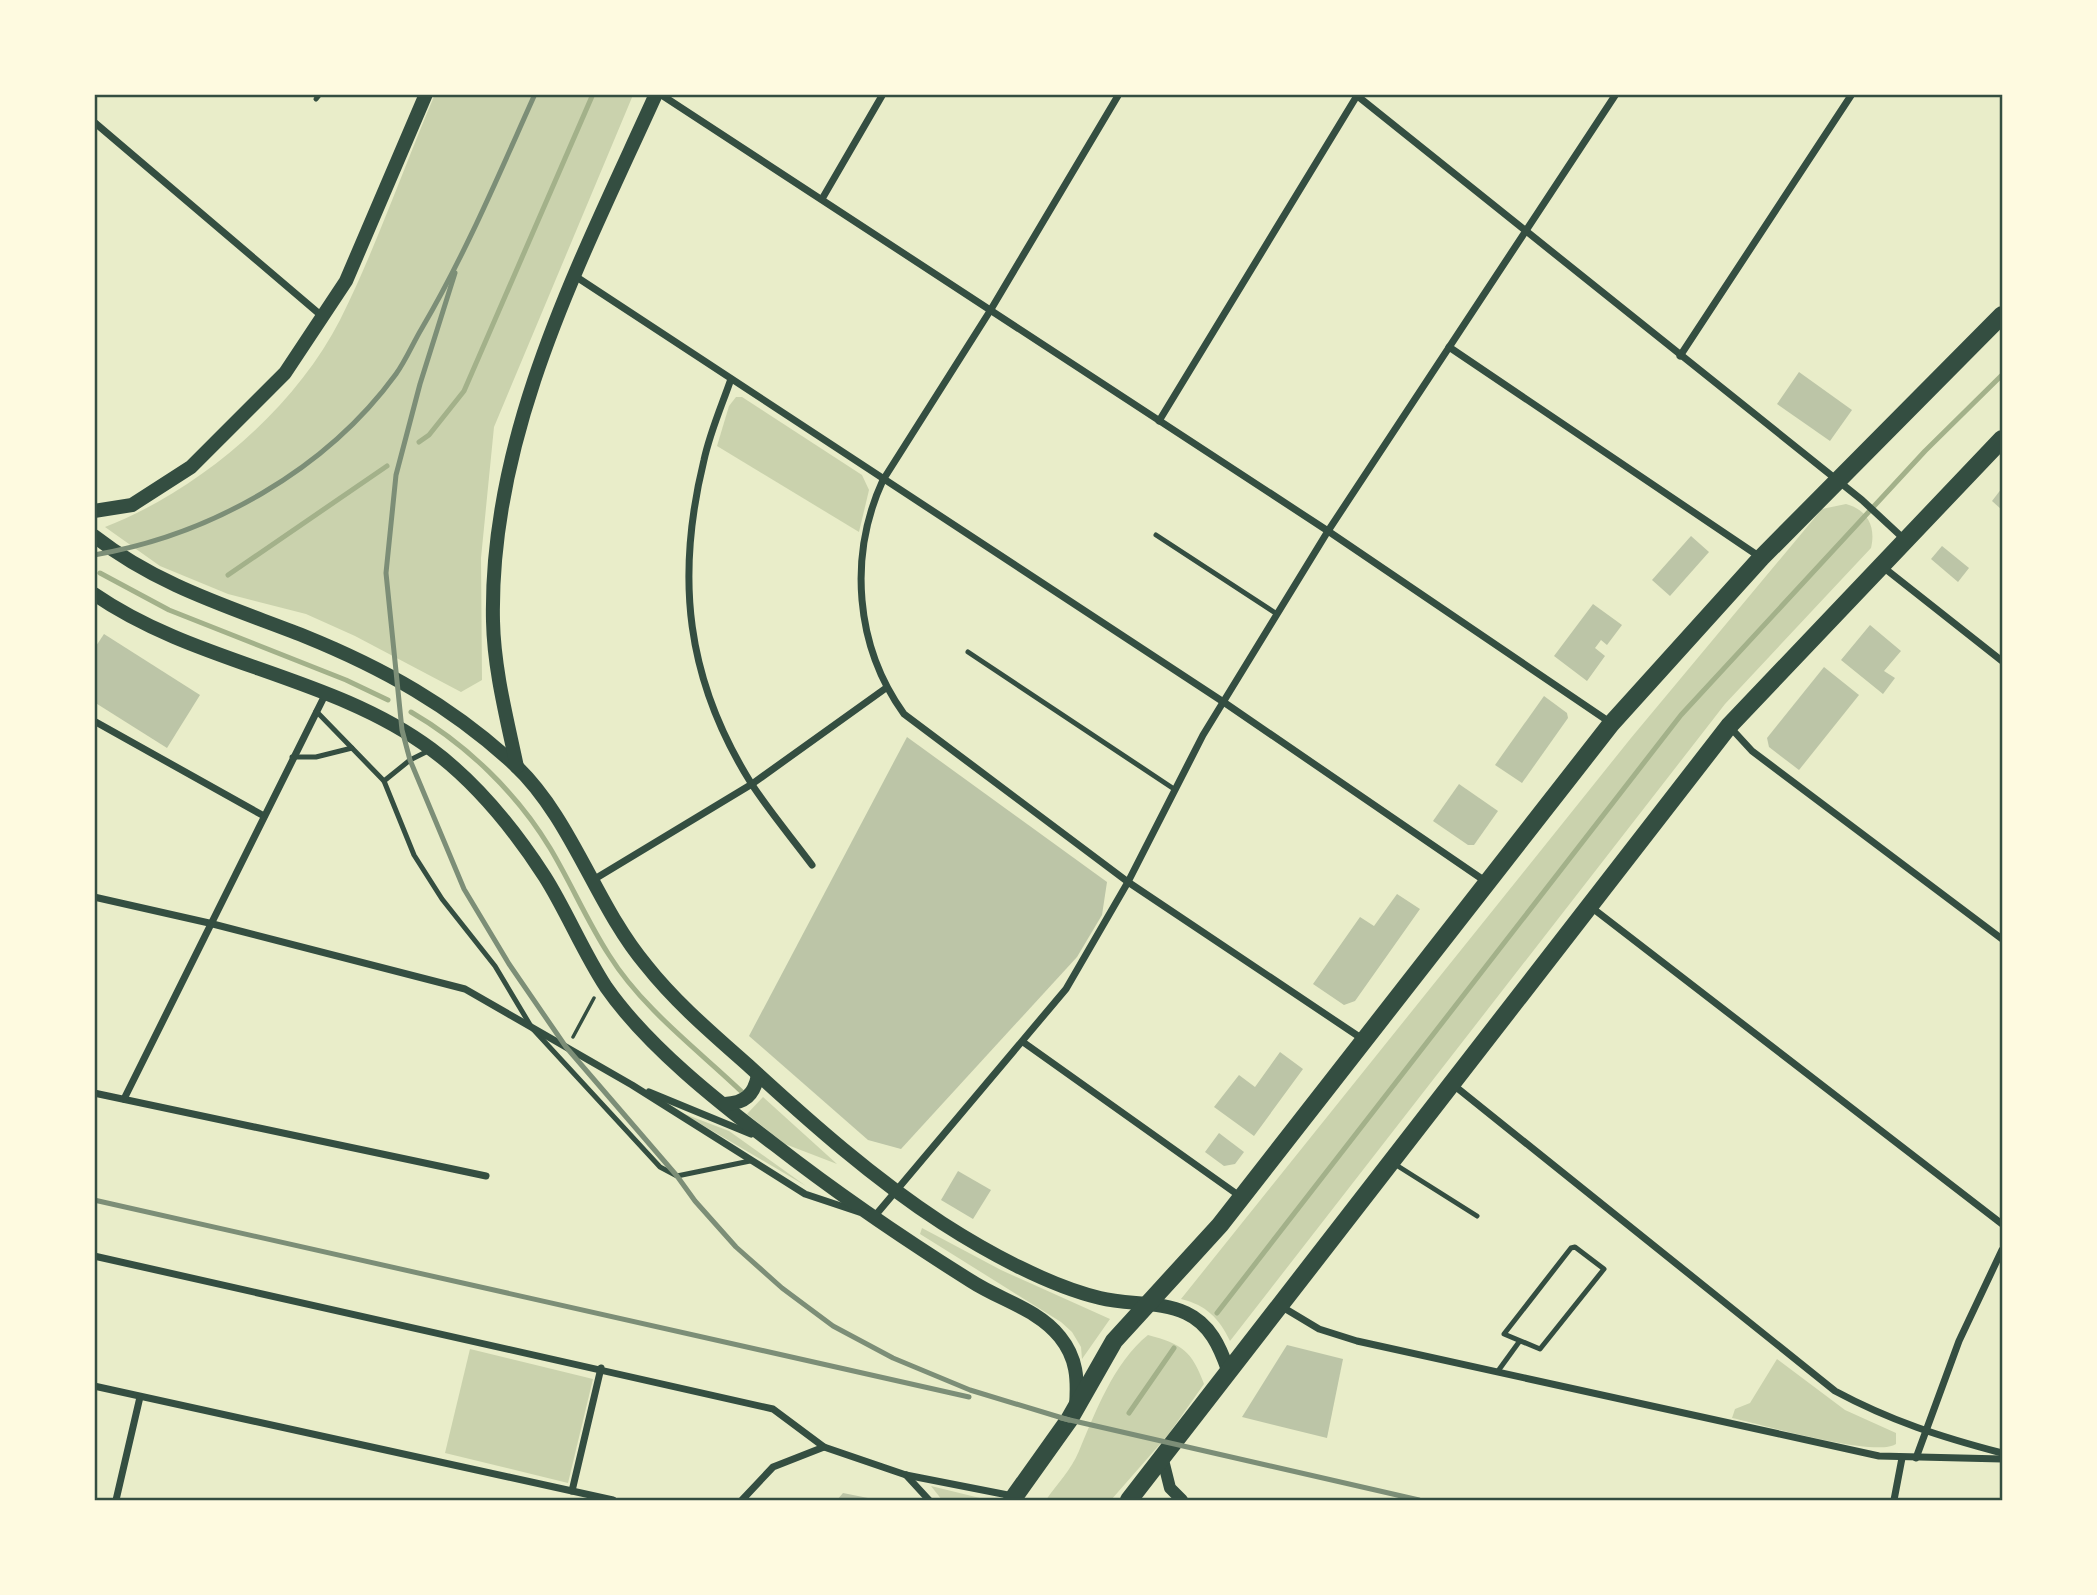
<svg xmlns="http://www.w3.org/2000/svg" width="2097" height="1595" font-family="'Work Sans',sans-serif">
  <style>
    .green { fill: #cad2ad }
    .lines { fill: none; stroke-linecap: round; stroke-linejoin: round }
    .stream { stroke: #a3b18a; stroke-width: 5 }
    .building { fill: #bcc5a7 }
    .path { stroke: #344e41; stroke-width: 3.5 }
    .service { stroke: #344e41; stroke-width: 5 }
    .minor { stroke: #344e41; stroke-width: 7 }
    .tertiary { stroke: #344e41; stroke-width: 12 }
    .secondary { stroke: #344e41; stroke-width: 14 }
    .trunk { stroke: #344e41; stroke-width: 18 }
    .rail { stroke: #7c8e77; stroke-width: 5 }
    .neatline { fill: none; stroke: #344e41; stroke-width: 2.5 }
  </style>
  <rect width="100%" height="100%" fill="#e9edc9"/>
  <g class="green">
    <path d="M435,94l198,1 -139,332 -13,131 1,122 -21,12 -106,-56 -49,-22 -78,-20 -68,-28 -55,-39c93,-36 189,-117 235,-207 35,-70 64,-153 95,-226z"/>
    <path d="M736,397h6l120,78 7,15 -10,42 -142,-86 12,-40z"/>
    <path d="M1846,504c22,6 30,23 25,44l-146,156 -495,637c-11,-23 -24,-36 -49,-42l450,-561 191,-229z"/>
    <path d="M763,1097l74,67 -52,-20 -38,-30z"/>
    <path d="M682,1113l47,18 77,55z"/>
    <path d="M922,1228l79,42 109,49 -28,40 -1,-12 -9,-15 -11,-10 -141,-88z"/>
    <path d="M1148,1335c34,9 44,16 56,49l-36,51 -57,65h-65c11,-16 25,-30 33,-49 16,-38 35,-89 69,-116z"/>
    <path d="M470,1349l123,30 -25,104 -123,-30z"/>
    <path d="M1777,1359l68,51 51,23v11c-20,14 -136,-20 -164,-26l3,-9 15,-6z"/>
    <path d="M931,1486l57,14h-46z"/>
  </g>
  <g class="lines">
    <g class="stream">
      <path d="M419,442l10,-7 35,-44 129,-297"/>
      <path d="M100,573l69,37 177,70 42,20"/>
      <path d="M228,575l159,-109"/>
      <path d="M411,712c55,32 106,81 139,136 21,35 37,73 59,107 33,53 88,94 133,137"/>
      <path d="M1217,1313l464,-598 244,-264 77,-76"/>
      <path d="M1129,1413l45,-65"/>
    </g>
  </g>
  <g class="building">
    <path d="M1799,372l53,38 -22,31 -53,-37z"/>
    <path d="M2002,488v22l-10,-9z"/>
    <path d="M1691,536l18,16 -39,44 -18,-16z"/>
    <path d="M1942,546l27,22 -11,14 -27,-23z"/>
    <path d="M1593,604l29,21 -15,20 -6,-5 -6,8 10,8 -18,25 -33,-25z"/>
    <path d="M1870,625l31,26 -17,20 11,7 -12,16 -42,-34z"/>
    <path d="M104,634l96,61 -33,53 -73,-46v-53z"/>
    <path d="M1824,667l35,28 -60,75 -30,-23 -2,-9z"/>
    <path d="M1544,696l23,17 1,5 -46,65 -27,-18z"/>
    <path d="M907,737l200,145 -5,33 -25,42 -176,192 -33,-9 -119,-104z"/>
    <path d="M1459,784l39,27 -24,34h-6l-35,-24z"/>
    <path d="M1397,894l23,15 -65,92 -11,4 -31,-21 47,-67 14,9z"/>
    <path d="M1280,1052l23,17 -49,67 -40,-29 25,-32 16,12z"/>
    <path d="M1219,1133l25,19 -9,12 -11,2 -19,-14z"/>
    <path d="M958,1171l33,19 -18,29 -32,-19z"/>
    <path d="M1287,1345l56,14 -16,79 -85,-21z"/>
    <path d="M843,1493l30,6v1h-36z"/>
  </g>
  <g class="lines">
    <path class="path" d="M573,1037l21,-39"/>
    <g class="service">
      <path d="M316,99l4,-5"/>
      <path d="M1156,535l121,79"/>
      <path d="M968,652l206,137"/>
      <path d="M316,711l36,37"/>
      <path d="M292,757h24l36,-9 32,33 26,-21 18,-9"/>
      <path d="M384,781l30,74 28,44 53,67 37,62 128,139 17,9 73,-15"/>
      <path d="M1393,1163l84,53"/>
      <path d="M1575,1247l29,22 -64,80 -36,-15 67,-86z"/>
      <path d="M1498,1371l21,-29"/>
    </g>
    <g class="minor">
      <path d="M660,94l668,437 283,192"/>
      <path d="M1119,94l-129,217 -107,169c-35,76 -28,166 21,234l224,168 236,158"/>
      <path d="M1355,94l507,406 42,39"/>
      <path d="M94,122l229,195"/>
      <path d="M822,199l61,-105"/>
      <path d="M575,276l650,427 260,178"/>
      <path d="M1449,347l311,210"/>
      <path d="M1680,356l172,-262"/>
      <path d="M731,379c-9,26 -21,53 -27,81 -29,118 -18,219 47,323 18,28 41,55 61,82"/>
      <path d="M1159,421l199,-327"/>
      <path d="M1883,567l119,94"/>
      <path d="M94,721l170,95"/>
      <path d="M1729,726l23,25 250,188"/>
      <path d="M593,880l159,-96 134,-96"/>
      <path d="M94,897l115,26 256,66 167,96 173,109 54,18"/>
      <path d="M1591,907l411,317"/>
      <path d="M1023,1042l218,155"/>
      <path d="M1451,1083l384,308c56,30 106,46 167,62"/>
      <path d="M649,1092l102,42"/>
      <path d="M94,1093l392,83"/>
      <path d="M124,1099l201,-404"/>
      <path d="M874,1217l192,-228 62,-107 75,-147 125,-204 288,-437"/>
      <path d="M94,1256l679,153 51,38"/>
      <path d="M1279,1305l40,24 38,12 522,115 123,3"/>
      <path d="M94,1386l519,114"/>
      <path d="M1916,1458l43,-117 43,-91"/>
      <path d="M906,1475l23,25"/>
      <path d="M572,1491l29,-123"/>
      <path d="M116,1500l24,-103"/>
      <path d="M742,1500l31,-33 51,-20 82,28 107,21"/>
      <path d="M1894,1500l8,-42"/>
    </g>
    <path class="tertiary" d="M1162,1456l8,32 12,12"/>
    <g class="secondary">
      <path d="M94,511l38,-6 59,-38 94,-94 61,-92 80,-187"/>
      <path d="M94,536c64,50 136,71 210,100 79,32 147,70 210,128 58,54 82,142 132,201 30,38 68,70 104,102 61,56 123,111 192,156 45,29 107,63 158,75 28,7 61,3 86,15 24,11 34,34 42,57"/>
      <path d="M94,594c103,71 237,81 337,155 46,34 83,80 114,128 22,35 38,75 61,110 41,59 112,115 169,158 63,49 129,94 196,136 29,19 67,28 89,56 17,21 18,42 16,69"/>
      <path d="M517,767c-10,-48 -23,-97 -24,-146 -4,-187 88,-361 163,-527"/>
      <path d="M725,1104c20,-1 29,-9 33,-29"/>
    </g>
    <g class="trunk">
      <path d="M1012,1500l57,-80 45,-79 106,-116 391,-501 150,-166 241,-243"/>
      <path d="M1129,1500l600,-774 273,-287"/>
    </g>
    <g class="rail">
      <path d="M455,273l-35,111 -24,91 -10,98 16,157 8,30 54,129 45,75 57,83 111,129 18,25 41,46 46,41 51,38 60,32 77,32 99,30"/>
      <path d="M94,555c117,-20 232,-85 302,-181 10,-14 17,-31 26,-46 44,-75 77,-154 113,-234"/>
      <path d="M94,1200l875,197"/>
      <path d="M1061,1418l358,82"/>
    </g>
  </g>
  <rect width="2097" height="1595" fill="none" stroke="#fefae0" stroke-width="192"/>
  <rect x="96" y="96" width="1905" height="1403" class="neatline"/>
</svg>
